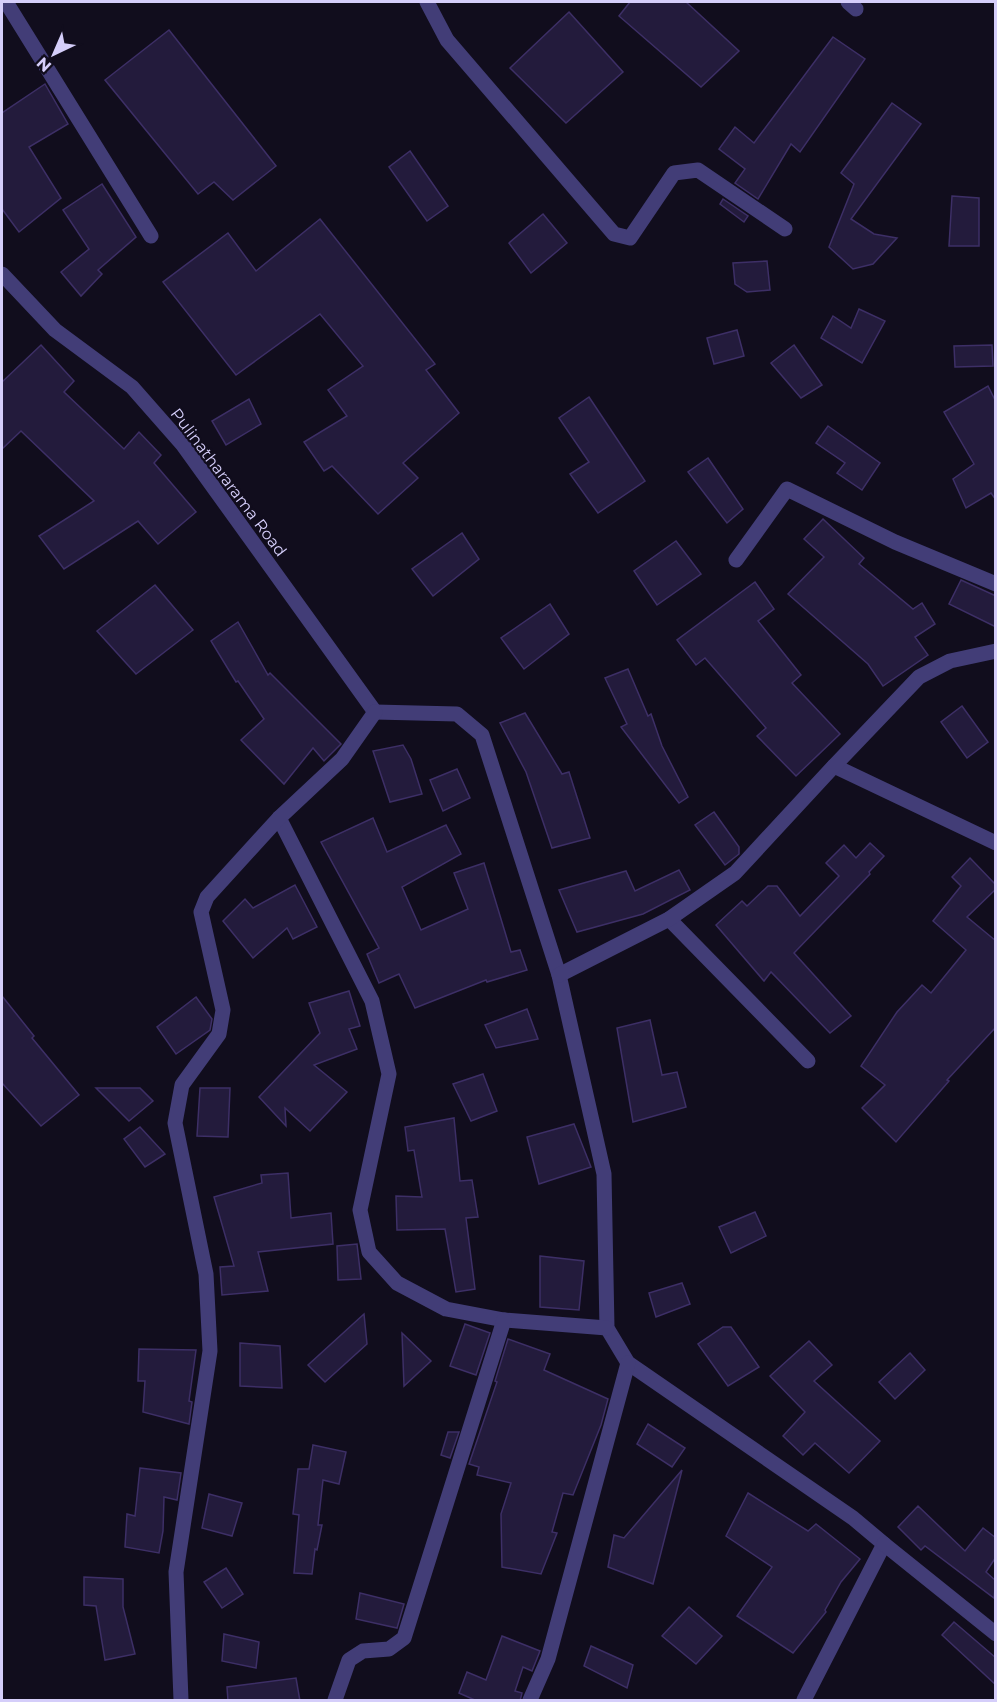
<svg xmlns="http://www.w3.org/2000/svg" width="997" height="1702" font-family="Montserrat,sans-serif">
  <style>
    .building { fill: #231b3c; stroke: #3d2f66; stroke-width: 1.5 }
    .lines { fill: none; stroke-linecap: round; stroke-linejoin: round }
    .lane { stroke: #423d77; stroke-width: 15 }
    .street { stroke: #423d77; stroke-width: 15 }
    .labels { text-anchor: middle; stroke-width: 4.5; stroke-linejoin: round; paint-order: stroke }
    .street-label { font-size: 16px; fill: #d5cefa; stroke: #110d1d }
  </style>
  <rect width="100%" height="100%" fill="#110d1d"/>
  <g class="building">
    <path d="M630,2h56l53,49 -38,36 -82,-71z"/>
    <path d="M569,12l54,60 -57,51 -56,-55z"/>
    <path d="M169,30l107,136 -43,34 -19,-18 -16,12 -93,-114z"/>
    <path d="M833,37l32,22 -65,93 -9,-8 -33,55 -23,-16 10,-14 -26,-20 16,-22 19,16z"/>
    <path d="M45,84l23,40 -39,23 32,51 -42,34 -17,-23v-96z"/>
    <path d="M892,103l29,21 -70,95 23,15 23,4 -24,26 -20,5 -24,-22 25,-63 -13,-11z"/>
    <path d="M410,151l38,55 -21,15 -38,-54z"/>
    <path d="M102,184l34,53 -38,33 4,4 -21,22 -20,-24 28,-23 -26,-39z"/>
    <path d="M952,196l27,2v48h-30z"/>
    <path d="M723,199l25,17 -4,6 -24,-18z"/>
    <path d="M543,214l24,29 -36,30 -22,-30z"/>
    <path d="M320,219l115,145 -9,6 33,43 -56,50 15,15 -40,36 -46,-48 -8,5 -20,-29 43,-26 -19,-26 35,-24 -43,-52 -84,61 -73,-93 65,-49 28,38z"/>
    <path d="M767,261l3,29 -23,2 -12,-8 -2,-21z"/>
    <path d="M859,309l26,12 -23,42 -41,-25 12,-22 18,12z"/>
    <path d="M737,330l7,26 -30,8 -7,-26z"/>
    <path d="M41,345l33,36 -10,11 60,57 15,-17 22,23 -7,8 42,49 -38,32 -20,-23 -74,48 -25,-33 55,-35 -73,-70 -19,18v-67z"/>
    <path d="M794,345l28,40 -21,13 -30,-35z"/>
    <path d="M992,345l1,21 -38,1 -1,-21z"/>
    <path d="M988,386l8,16v98l-5,-7 -25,15 -13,-29 21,-15 -30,-52z"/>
    <path d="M589,397l56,84 -47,32 -28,-39 19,-12 -30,-44z"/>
    <path d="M249,399l12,25 -35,21 -14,-24z"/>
    <path d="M828,426l52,37 -18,27 -25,-17 8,-10 -29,-20z"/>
    <path d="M708,458l35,51 -16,14 -39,-51z"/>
    <path d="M823,519l41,39 -5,6 54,45 9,-6 13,21 -20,13 13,18 -45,31 -15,-22 -80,-70 36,-37 -20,-18z"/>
    <path d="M462,533l17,26 -46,37 -21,-27z"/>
    <path d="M676,541l25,33 -44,31 -23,-34z"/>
    <path d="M961,580l35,16v31l-47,-23z"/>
    <path d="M755,582l19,27 -16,12 43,54 -9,8 48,51 -44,42 -39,-40 9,-8 -61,-70 -9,7 -19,-25z"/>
    <path d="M155,585l38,45 -57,44 -39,-43z"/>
    <path d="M550,604l19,30 -45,35 -23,-31z"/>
    <path d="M238,622l30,53 2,-2 71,71 -17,17 -11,-13 -29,36 -43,-44 23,-21 -26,-38 -2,1 -25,-41z"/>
    <path d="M628,669l20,47 3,-2 11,32 26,51 -9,6 -58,-76 6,-3 -22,-46z"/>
    <path d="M962,706l26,36 -21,16 -26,-36z"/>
    <path d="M525,713l37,61 7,-2 21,66 -38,10 -26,-76 -26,-49z"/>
    <path d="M403,745l8,14 11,35 -32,8 -17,-51z"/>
    <path d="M457,769l13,29 -27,13 -13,-31z"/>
    <path d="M714,812l25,35v7l-14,11 -30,-40z"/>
    <path d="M373,818l14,34 59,-27 15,29 -59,33 19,43 47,-21 -14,-36 30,-10 27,89 9,-2 7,20 -40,12 -1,-2 -71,28 -16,-34 -20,9 -12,-29 12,-6 -58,-106z"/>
    <path d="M870,843l14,13 -15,16 1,2 -76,79 57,63 -21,17 -59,-61 -7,9 -48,-56 26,-24 5,5 21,-20h9l23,30 39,-40 -13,-13 18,-18 12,13z"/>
    <path d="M970,858l26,27v4l-29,28 29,24v86l-49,53 2,1 -53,61 -34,-34 23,-23 -24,-19 36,-54 25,-27 9,8 35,-43 -33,-29 28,-35 -9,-9z"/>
    <path d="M679,870l11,20 -47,24 -66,18 -18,-42 67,-19 9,20z"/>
    <path d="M295,885l22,42 -24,12 -6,-11 -34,30 -30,-37 22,-22 8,9z"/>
    <path d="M349,991l11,35 -11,3 8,20 -43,16 33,27 -37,39 -25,-23 1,18 -27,-29 61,-64 -11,-30z"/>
    <path d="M2,996l32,40 -2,2 47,57 -38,31 -39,-43z"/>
    <path d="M196,997l16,22 -2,11 -34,24 -19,-27z"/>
    <path d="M527,1009l11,30 -42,9 -11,-23z"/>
    <path d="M650,1020l12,55 15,-3 9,35 -53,15 -16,-94z"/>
    <path d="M483,1074l14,37 -26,10 -18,-37z"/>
    <path d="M96,1088h44l13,13 -24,20z"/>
    <path d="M200,1088h30l-2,49 -31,-1z"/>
    <path d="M454,1118l6,63 12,-1 6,37 -12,1 9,71 -19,3 -11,-63 -48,1 -1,-34 26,1 -8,-47 -6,1 -3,-24z"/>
    <path d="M574,1124l17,43 -52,17 -12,-47z"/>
    <path d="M140,1127l25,27 -20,13 -21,-28z"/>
    <path d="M288,1173l3,45 40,-5 2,31 -75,8 10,39 -46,4 -2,-28 14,-1 -20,-69 48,-14 -1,-8z"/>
    <path d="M755,1212l11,24 -35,17 -12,-26z"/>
    <path d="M357,1244l4,35 -23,1 -1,-34z"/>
    <path d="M540,1256l44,5 -5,49 -39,-3z"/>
    <path d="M682,1283l8,21 -34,13 -7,-24z"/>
    <path d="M364,1314l3,30 -42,38 -17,-17z"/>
    <path d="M465,1324l25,9 -14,42 -26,-9z"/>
    <path d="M723,1327h8l28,40 -31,19 -30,-42z"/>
    <path d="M402,1333l29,28 -27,25z"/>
    <path d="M508,1339l42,15 -6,16 64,29 -7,26 -28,70 -10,-2 -11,39 5,1 -16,41 -39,-7 -1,-53 10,-31 -34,-8 2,-8 -10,-3 28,-82 -2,-1z"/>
    <path d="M809,1341l23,24 -18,16 66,60 -31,32 -34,-30 -12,12 -20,-19 22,-24 -35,-36z"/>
    <path d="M240,1343l40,3 2,42 -42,-2z"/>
    <path d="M139,1349l57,1 -7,51 3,1 -3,22 -46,-12 2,-31h-7z"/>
    <path d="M910,1353l15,17 -30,29 -16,-17z"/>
    <path d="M648,1424l37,24 -13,19 -35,-23z"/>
    <path d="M448,1432h11l-9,26 -9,-3z"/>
    <path d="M313,1445l33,7 -7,32 -16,-4 -5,45h4l-5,25 -2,-1 -3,25 -18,-1 5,-58 -6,-1 5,-45h11z"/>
    <path d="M140,1468l41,5 -4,27 -13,-3 -1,34 -4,22 -34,-6 2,-33 8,2z"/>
    <path d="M682,1470l-29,114 -45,-17 6,-32 10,3z"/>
    <path d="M748,1493l60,38 8,-7 44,35 -19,23 -16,28 1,2 -33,41 -56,-37 35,-49 -46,-31z"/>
    <path d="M209,1494l33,9 -10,33 -30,-8z"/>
    <path d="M918,1506l47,45 18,-23 13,10v19l-10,15 10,9 -2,17 -69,-52 -4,4 -23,-23z"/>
    <path d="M226,1568l17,26 -21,14 -18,-26z"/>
    <path d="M84,1577l39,2v28l12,47 -30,6 -9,-54 -12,-1z"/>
    <path d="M360,1593l44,11 -7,24 -41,-9z"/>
    <path d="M689,1607l33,29 -26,28 -34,-28z"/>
    <path d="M954,1622l42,36v27l-54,-50z"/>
    <path d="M224,1634l35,8 -3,26 -34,-7z"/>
    <path d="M502,1636l38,15 -8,20 -9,-4 -8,24 7,2 -2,8h-43l-18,-8 8,-21 19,8z"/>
    <path d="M591,1646l42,19 -6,23 -43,-22z"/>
    <path d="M296,1678l4,23h-72l-1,-14z"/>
  </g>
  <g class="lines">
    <g class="lane">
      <path d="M834,766l162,77"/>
      <path d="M669,919l139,142"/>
    </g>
    <g class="street">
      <path d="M6,2l145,234"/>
      <path d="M427,2l20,38 167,194 16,4 44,-65 24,-3 87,59"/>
      <path d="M848,2l8,7"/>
      <path d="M2,274l53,56 77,57 51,58 192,267"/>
      <path d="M736,560l51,-71 108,53 101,42"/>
      <path d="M375,712l82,2 25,21 77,240 45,199 3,154 21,35 225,155 31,26 -80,156"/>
      <path d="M279,818l93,183 17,73 -29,136 9,42 28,31 49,26 58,11 103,8"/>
      <path d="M559,975l110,-56 66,-46 99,-107 85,-89 31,-16 46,-10"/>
      <path d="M884,1544l112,90"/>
      <path d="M181,1700l-5,-128 34,-221 -4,-77 -31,-151 7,-38 37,-51 4,-24 -22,-98 6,-15 72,-79 63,-59 33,-47"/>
      <path d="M335,1700l14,-40 14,-9 26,-2 15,-11 100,-318"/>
      <path d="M530,1700l18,-41 80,-296"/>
    </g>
  </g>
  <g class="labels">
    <g class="street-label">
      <text transform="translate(229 482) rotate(53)" y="6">Pulinathararama Road</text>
    </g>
  </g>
  <rect width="997" height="1702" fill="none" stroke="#d5cefa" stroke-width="6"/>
  <g transform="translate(54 54) rotate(224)" stroke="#110d1d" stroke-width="4.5" paint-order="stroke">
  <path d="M0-4.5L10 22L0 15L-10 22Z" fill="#d5cefa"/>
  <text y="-9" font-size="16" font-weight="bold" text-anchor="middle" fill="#d5cefa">N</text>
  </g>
</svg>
